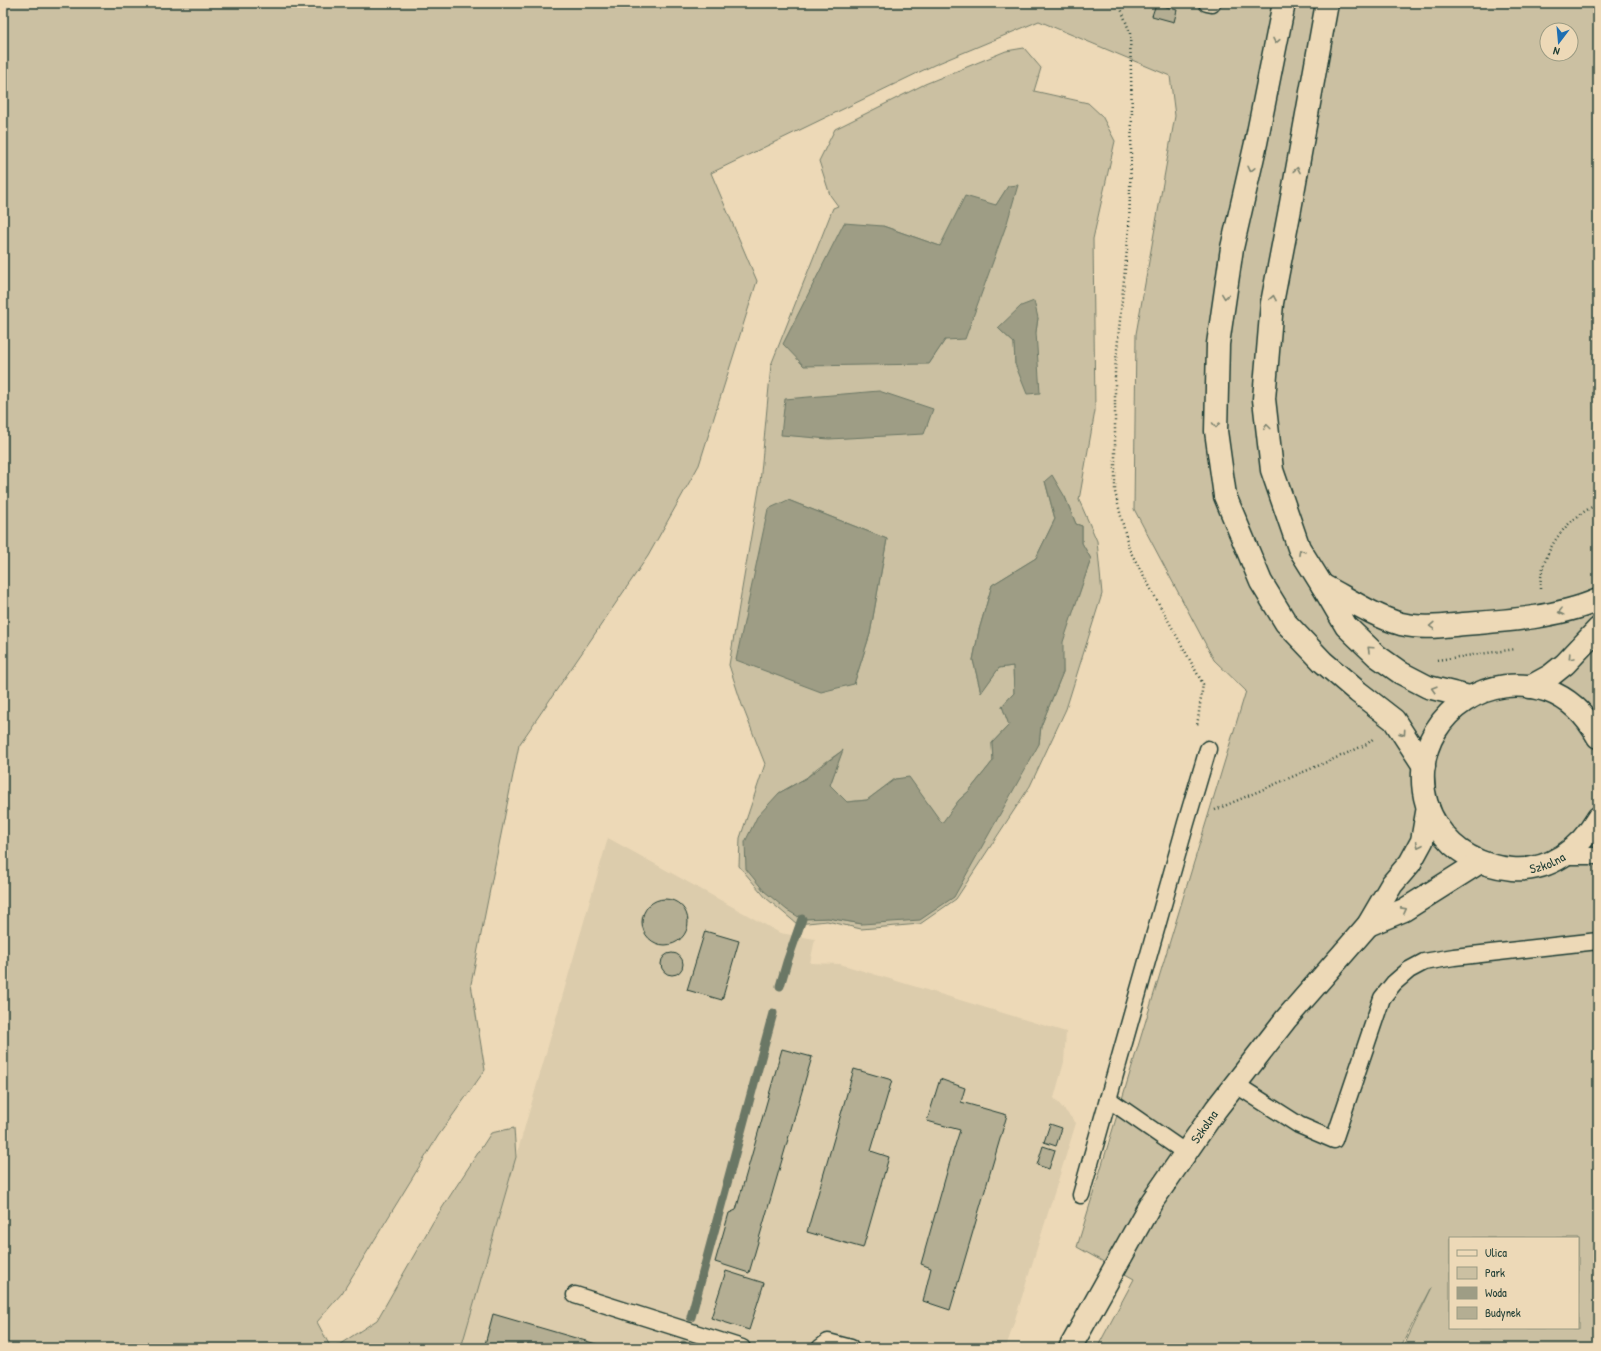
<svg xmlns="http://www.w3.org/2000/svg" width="1601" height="1351" font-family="'Patrick Hand',sans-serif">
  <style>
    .built { fill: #dcccac }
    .green { fill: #cbc0a2; stroke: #757e6b; fill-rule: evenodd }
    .water { fill: #9e9d85; stroke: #6b7765 }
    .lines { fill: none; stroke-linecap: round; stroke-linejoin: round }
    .stream { stroke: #6b7765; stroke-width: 9 }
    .building { fill: #b4ae93; stroke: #1f3d34 }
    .service-casing { stroke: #1f3d34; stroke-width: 19 }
    .tertiary-casing { stroke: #1f3d34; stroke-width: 25 }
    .motorway-casing { stroke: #1f3d34; stroke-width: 25 }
    .path { stroke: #1f3d34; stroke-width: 2.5; stroke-dasharray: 1 3; stroke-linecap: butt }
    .service { stroke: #edd9b7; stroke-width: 16 }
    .tertiary { stroke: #edd9b7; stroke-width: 22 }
    .motorway { stroke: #edd9b7; stroke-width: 22 }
    .oneway { stroke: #7c836f }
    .labels { text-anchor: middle; stroke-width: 3; stroke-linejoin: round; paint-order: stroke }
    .street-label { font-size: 13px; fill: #1f3d34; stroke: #edd9b7 }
  </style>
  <rect width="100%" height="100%" fill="#edd9b7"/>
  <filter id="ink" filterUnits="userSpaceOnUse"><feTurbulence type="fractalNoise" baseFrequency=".025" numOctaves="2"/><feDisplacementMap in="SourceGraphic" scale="8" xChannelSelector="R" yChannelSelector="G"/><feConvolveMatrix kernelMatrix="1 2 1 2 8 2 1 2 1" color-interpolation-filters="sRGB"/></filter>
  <g filter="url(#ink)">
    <path class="built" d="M608,838l172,95 35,6 -5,24 30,1 226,68 -2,30 -10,36 22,25 -70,225h-545z"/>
    <g class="green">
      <path d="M3,3h1595v1345h-195l29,-61 -32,61h-303l37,-69 -57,-32 169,-556 -32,-31 -80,-151 2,-175 39,-218 -5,-40 -131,-55 -105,44 -223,108 46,108 -58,184 -51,91 -129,189 -48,239 14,86 -47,66 -96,157 -25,29 14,26h-328zM1547,30h24v24h-24zM1450,1238h128v90h-128z"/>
      <path d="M1024,48l17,20 -7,23 54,12 14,13 13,25 -22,98 2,172 -16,89 18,41 5,53 -36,115 -36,77 -74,113 -36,25 -59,5 -34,-8 -30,3 -31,-26 -27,-32 1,-28 25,-74 -23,-59 -13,-40 31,-182 11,-118 62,-157 5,-2 -8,-11 -11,-34 16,-32 90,-45 81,-33zM1008,187l-63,153 -16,24 -46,-138 57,20 56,-41zM1038,318l-2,14 -21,32 -1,-21 -16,-15zM1045,481l20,16 11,27 6,2v17l9,16 -29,83 1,30 -22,54 -2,18 -177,180 -34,-6 -26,1 -23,-126 27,-15 11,-10 25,-17 -12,34 17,17 20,-2 28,-21 14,-1 33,46 17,-24 10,-9 24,-30 -1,-18 17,-18 -7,-19 12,-13 -1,-27 -14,2 -18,24 -8,-32 6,-30 13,-45 44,-27 19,-39zM788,500l99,39 -17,95 -16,50z"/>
      <path d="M514,1128l2,29 -55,191h-127l43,-28 56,-98 58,-89z"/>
    </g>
    <g class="water">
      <path d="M1018,185l-11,38 -42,116 -20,1 -16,24 -125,2 -21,-22 61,-121 39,3 57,20 25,-50 31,9 12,-19z"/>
      <path d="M1034,301l4,17 -2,14 4,61 -13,1 -12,-30 -1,-21 -16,-15 23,-22z"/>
      <path d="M879,391l54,18 -9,25 -95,5 -48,-4 4,-36z"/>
      <path d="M1052,475l13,22 11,27 6,2v17l9,16 -28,83v30l-22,54 -2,18 -85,153 -34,23 -58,4 -34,-6 -26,1 -15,-9 -23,-19 -18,-22 -1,-27 12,-25 22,-24 27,-15 37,-28 -13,35 17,17 20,-2 28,-21 14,-2 33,46 17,-23 10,-9 24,-30 -1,-18 17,-18 -7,-19 12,-13 -1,-27 -14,2 -18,25 -8,-33 6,-30 13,-45 44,-27 19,-39 -10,-38z"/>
      <path d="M788,500l99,39 -17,95 -16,50 -33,8 -85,-32 32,-151z"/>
    </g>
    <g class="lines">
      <g class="stream">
        <path d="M780,986l7,-24 15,-43"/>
        <path d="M691,1317l82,-304"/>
        <path d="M682,1348l1,-3"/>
      </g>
    </g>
    <g class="building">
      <path d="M1156,4l21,6 -3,12 -22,-6z"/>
      <circle cx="665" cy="922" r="23"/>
      <path d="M705,931l34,10 -17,59 -35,-10z"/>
      <circle cx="672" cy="964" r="11"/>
      <path d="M782,1049l30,8 -63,216 -34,-11 14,-49 7,-3z"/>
      <path d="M854,1069l38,11 -21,71 18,6 -26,91 -56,-16z"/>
      <path d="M940,1079l25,9 -4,14 46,13 -57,195 -27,-9 8,-33 -10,-4 28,-99 11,-35 -33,-9z"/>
      <path d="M1050,1124l12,4 -6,18 -12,-4z"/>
      <path d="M1043,1146l12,4 -6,19 -12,-4z"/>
      <path d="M726,1271l38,12 -15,47 -38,-12z"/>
      <path d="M493,1314l117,34h-126z"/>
    </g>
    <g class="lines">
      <defs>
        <g id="service">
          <path d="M1207,3l5,1"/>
          <path d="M1564,856h34"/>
          <path d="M1235,1084l64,41 35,15 48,-142 12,-15 15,-13 15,-8 30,-5 144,-16"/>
          <path d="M1108,1099l78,54"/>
          <path d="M1081,1195l105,-372 22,-74"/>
          <path d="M575,1295l167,53"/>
          <path d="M820,1348l8,-6 23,6"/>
        </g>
        <g id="tertiary">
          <path d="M1530,687l20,-11 15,-12 33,-35"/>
          <path id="s1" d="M1598,737c-11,-20 -28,-38 -50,-46 -58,-21 -122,20 -125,81 -1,20 4,39 15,55 17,26 43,39 74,42 37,3 68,-20 86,-51"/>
          <path d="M1368,925l36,-15 76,-48"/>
          <path id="s2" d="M1070,1348l81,-145 65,-94 70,-90 82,-94 24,-41 18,-21 12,-22 6,-34"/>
        </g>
        <g id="motorway">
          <path d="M1284,3l-28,140 -24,105 -14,96 -2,87 9,65 36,86 25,41 37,39 35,30 36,28 30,46"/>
          <path d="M1327,3l-37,206 -18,94 -8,96 8,71 27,78 23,37 24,41 31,30 24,17 27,14 41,10"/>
          <path d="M1322,585c25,13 51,31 79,39 21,5 42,2 63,0 43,-3 95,-7 134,-24"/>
        </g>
      </defs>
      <use href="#service" class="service-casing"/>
      <use href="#tertiary" class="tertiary-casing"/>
      <use href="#motorway" class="motorway-casing"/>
      <g class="path">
        <path d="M1119,3l11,30 2,82 -3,114 -14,141v122l14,57 74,135 -6,42"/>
        <path d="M1540,589c1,-38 24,-69 58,-85"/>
        <path d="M1437,660l79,-11"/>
        <path d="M1215,810l135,-58 17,-8 7,-6"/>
      </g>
      <use href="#service" class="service"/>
      <use href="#tertiary" class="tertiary"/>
      <use href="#motorway" class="motorway"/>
    </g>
    <defs><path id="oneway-chevron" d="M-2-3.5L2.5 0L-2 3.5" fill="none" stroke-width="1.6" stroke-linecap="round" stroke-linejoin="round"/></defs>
    <g class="oneway">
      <use href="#oneway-chevron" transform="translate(1276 41) rotate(101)"/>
      <use href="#oneway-chevron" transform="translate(1251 169) rotate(103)"/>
      <use href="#oneway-chevron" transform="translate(1297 170) rotate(-80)"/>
      <use href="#oneway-chevron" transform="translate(1225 296) rotate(98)"/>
      <use href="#oneway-chevron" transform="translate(1273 298) rotate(-80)"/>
      <use href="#oneway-chevron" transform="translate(1216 425) rotate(90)"/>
      <use href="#oneway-chevron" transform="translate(1267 427) rotate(-97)"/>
      <use href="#oneway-chevron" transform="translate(1301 552) rotate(-120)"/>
      <use href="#oneway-chevron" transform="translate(1561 612) rotate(166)"/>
      <use href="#oneway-chevron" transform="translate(1432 626) rotate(178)"/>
      <use href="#oneway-chevron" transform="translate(1370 649) rotate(-137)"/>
      <use href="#oneway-chevron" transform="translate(1571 657) rotate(133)"/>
      <use href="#oneway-chevron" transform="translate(1434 689) rotate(-164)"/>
      <use href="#oneway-chevron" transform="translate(1403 733) rotate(55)"/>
      <use href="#oneway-chevron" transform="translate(1419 845) rotate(115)"/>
      <use href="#oneway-chevron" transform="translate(1404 910) rotate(-28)"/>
    </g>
  </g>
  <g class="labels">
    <g class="street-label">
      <text dy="5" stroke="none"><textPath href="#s1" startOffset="424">Szkolna</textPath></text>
      <text dy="5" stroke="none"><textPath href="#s2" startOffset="259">Szkolna</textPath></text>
    </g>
  </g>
  <rect width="1601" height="1351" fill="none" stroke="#edd9b7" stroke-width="16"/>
  <rect x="8" y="8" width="1585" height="1335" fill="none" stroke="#1f3d34" stroke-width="1.5" filter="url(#ink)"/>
  <rect x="1449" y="1237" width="130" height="92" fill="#edd9b7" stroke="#9b9b83"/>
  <rect x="1457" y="1250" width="20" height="6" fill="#edd9b7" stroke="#9b9b83"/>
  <text x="1485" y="1257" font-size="12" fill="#1f3d34">Ulica</text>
  <rect x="1457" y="1267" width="20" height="12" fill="#cbc0a2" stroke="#9b9b83"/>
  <text x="1485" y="1277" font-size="12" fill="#1f3d34">Park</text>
  <rect x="1457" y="1287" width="20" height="12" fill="#9e9d85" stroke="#9b9b83"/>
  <text x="1485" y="1297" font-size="12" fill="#1f3d34">Woda</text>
  <rect x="1457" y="1307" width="20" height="12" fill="#b4ae93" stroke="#9b9b83"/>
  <text x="1485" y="1317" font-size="12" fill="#1f3d34">Budynek</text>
  <g transform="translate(1559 42) rotate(196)"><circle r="19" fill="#edd9b7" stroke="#9b9b83"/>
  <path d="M0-3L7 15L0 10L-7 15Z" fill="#1f6fb2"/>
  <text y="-6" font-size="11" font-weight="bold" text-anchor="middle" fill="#1f3d34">N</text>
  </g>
</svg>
